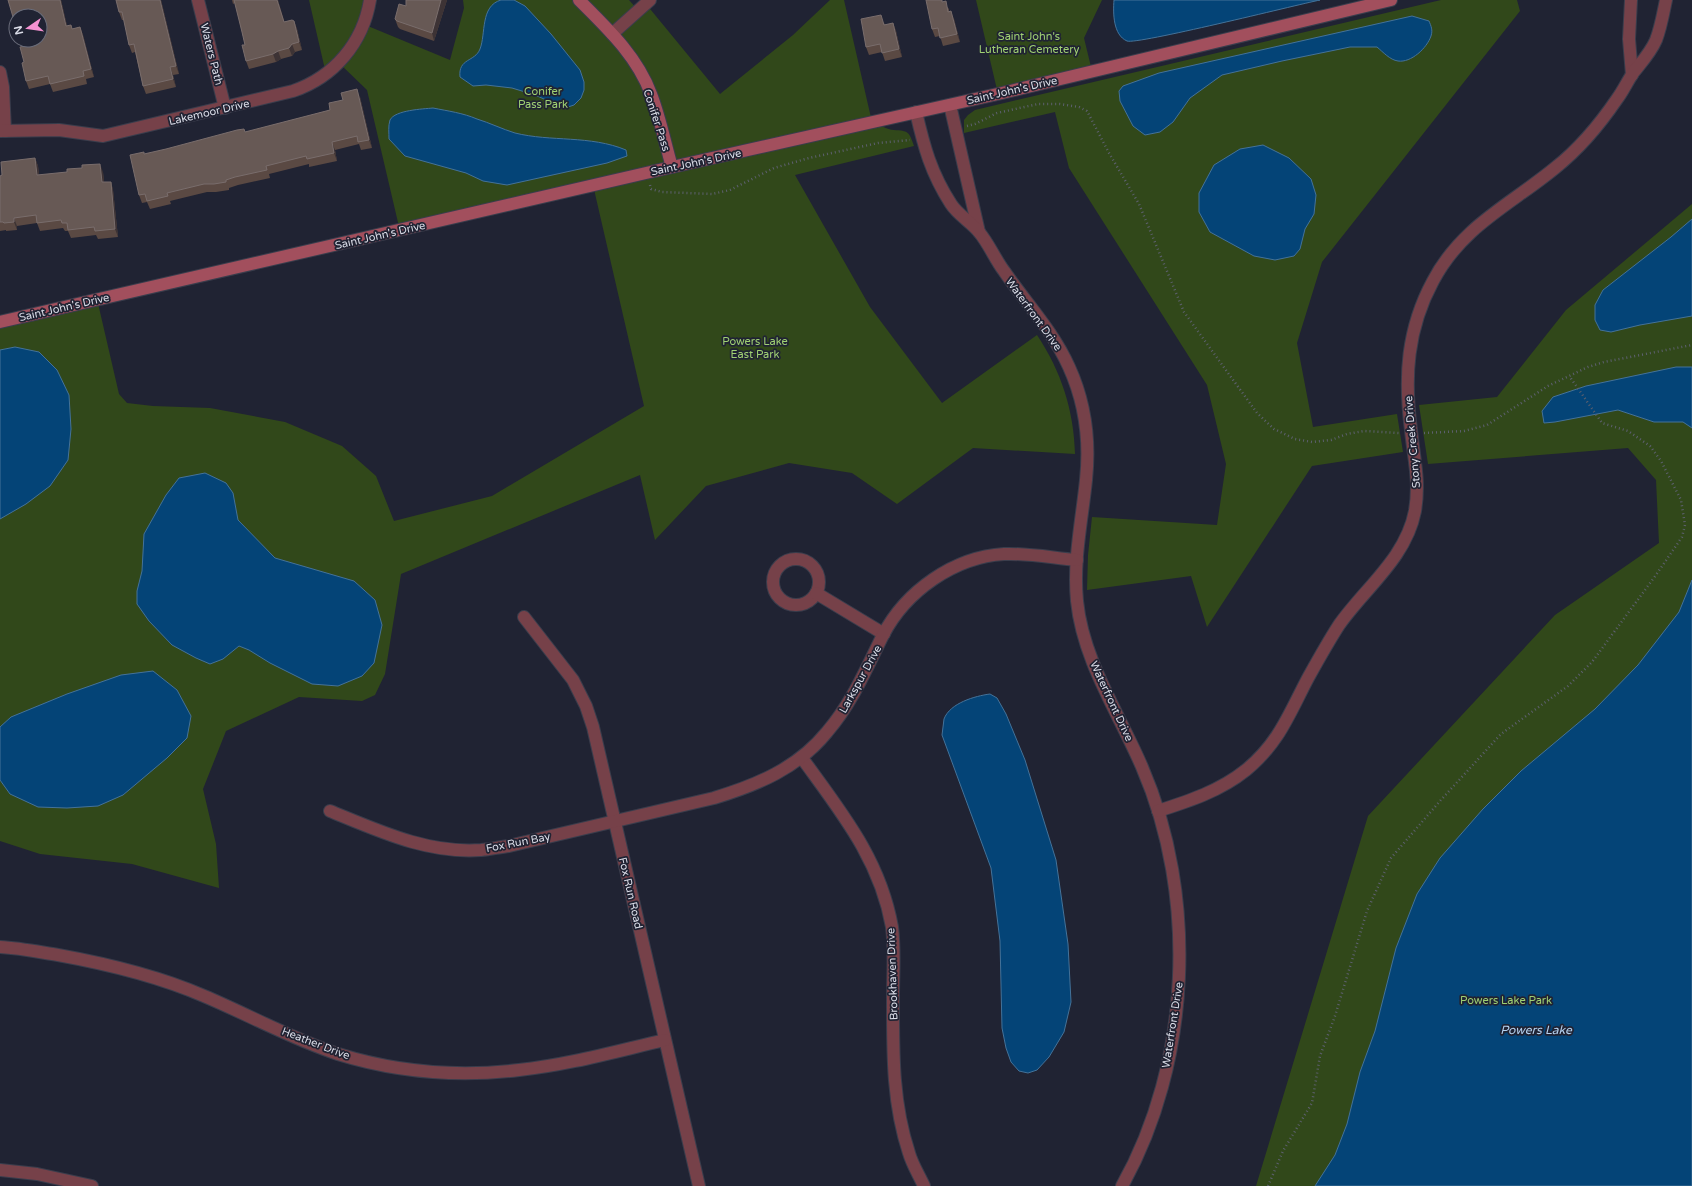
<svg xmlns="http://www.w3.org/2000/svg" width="1692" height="1186" font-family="'Varela Round',sans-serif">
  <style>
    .green { fill: #31481a }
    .water { fill: #044477; stroke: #447299 }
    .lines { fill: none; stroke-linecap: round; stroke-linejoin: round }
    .street-casing { stroke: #3a3d4c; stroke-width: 14 }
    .secondary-casing { stroke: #3a3d4c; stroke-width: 14 }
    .path { stroke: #5d606e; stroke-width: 2.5; stroke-dasharray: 1 3; stroke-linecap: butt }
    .street { stroke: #764149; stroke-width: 12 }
    .secondary { stroke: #a24f5d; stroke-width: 12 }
    .wall { fill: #5a4943 }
    .shaded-wall { fill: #3d3335 }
    .building { fill: #675955; stroke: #796d6c }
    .labels { text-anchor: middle; stroke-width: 3.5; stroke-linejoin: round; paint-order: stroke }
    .park-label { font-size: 11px; fill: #a0d173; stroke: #202333 }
    .street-label { font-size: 11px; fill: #dadce7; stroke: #202333 }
    .water-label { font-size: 12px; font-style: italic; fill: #b5d2f1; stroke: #202333 }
  </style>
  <rect width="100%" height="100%" fill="#202333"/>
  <g class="green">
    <path d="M309,0h61l-7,24 87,36 14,-52 -1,-8h166l9,10 8,-6 74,90 73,-59 37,-35h14l28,122c7,2 15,8 22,8 14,1 15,1 20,16l-119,29 75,132 72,96 95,-68c24,36 37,75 38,119l-102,-6 -76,56 -45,-31 -63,-10 -83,23 -51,54 -15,-65 -239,99 -16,100 -10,21 -13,6 -63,-4 -73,34 -23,58 13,55 3,44 -87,-24 -92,-10 -40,-13v-519l97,-23 22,95 8,9 26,3 57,2 75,14 57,24 34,30 18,45 98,-25 152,-90 -51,-221 -193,46 -33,-141 -28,-27 -13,11z"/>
    <path d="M976,0h126l-18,38 8,33 -94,23z"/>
    <path d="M1441,0h76l3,11 -198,251 -25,81 16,84 84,-13 6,38 -91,14 -105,161 -16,-51 -104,14 1,-35 4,-38 125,8 9,-61 -19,-79 -138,-217 -14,-56 -91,21v-13l4,-5 7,-5z"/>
    <path d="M1692,204v982h-436l112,-370 187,-201 104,-72 -3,-63 -28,-32 -200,16 -9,-59 78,-8 69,-87z"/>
  </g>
  <g class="water">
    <path d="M501,0h13l11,6 26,28 29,36 4,12v8l-3,8 -7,7 -6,2 -13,-3 -20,-9 -23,-7 -26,-3 -13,1 -13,-9c-2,-19 15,-15 20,-28 6,-15 0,-43 21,-49z"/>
    <path d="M1114,0h206c-24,5 -184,45 -193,41 -14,-6 -14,-28 -13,-41z"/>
    <path d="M1412,16l17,5c2,5 4,9 2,15 -4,12 -20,27 -33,25 -8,-1 -15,-9 -21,-14h-27l-68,14 -60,14 -32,23 -17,24 -13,10 -15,3 -12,-9 -13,-25 -1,-10 4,-5 36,-13z"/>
    <path d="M433,108c15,3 30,5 44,11 13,4 25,10 38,14 36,9 75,2 111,17l1,6 -20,7 -100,22 -24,-4 -17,-8 -61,-17 -16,-17c0,-6 -1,-13 1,-19 5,-10 33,-11 43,-12z"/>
    <path d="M1263,145l26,13 22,21 5,16 -2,19 -9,15 -5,20 -6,7 -19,4 -21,-4 -44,-24 -11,-20v-19l15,-28 26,-16z"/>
    <path d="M1692,219v97l-52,9 -29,7 -11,-2 -5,-10v-15l8,-15 68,-53z"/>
    <path d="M15,347l24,5 18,18 12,25 2,34 -3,31 -18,26 -24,18 -26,15v-169z"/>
    <path d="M1676,367h16v61l-9,-6h-29l-36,-12 -63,12 -11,1 -2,-12 11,-14 33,-11z"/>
    <path d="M205,473l21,10 7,10 5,27 37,38 79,23 21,19 7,25 -8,38 -12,13 -24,10 -26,-2 -42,-21 -21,-13 -10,-4 -16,13 -13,5 -14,-6 -24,-13 -23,-24 -12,-17v-13l5,-20 2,-37 22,-39 13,-17z"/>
    <path d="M1692,580v606h-377l20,-31 12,-31 13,-52 15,-41 21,-83 21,-54 23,-36 43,-49 38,-38 74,-62 43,-44 41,-53z"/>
    <path d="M153,671l24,19 14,26 -4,22 -20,20 -44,37 -25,11 -31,2 -29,-1 -28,-13 -10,-14v-53l11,-10 56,-23 54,-19z"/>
    <path d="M990,694l7,4 9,16 19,46 31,100 12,84 3,58 -7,30 -15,25 -12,13 -9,3 -9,-2 -8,-9 -5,-14 -4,-20 -2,-87 -9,-73 -49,-133c1,-5 1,-11 2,-16 6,-16 31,-23 46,-25z"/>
  </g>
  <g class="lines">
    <defs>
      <g id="street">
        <path d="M198,0l27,108"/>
        <path d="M1631,0l-2,39 3,36"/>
        <path d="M612,34l38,-34"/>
        <path d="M0,72l3,15 2,44"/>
        <path d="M950,105l29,127"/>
        <path d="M916,112c8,35 15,61 35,92 7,11 20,18 28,28 10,12 16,27 25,39 22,32 49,60 65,96 16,35 21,75 17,113 -4,40 -13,80 -9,121 6,60 42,112 65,166 56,129 49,296 -20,419"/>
        <path d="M0,131l59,-1 44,6 190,-45c41,-14 70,-48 77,-91"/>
        <circle cx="796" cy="582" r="23"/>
        <path d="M816,593l68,41"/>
        <path d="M524,617l49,63 13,26 7,21 106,459"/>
        <path d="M802,758c39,54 78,101 90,169 3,23 1,47 1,70 0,53 -1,105 16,156 3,11 10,22 15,33"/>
        <path d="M330,811c49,20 98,43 151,39 10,-1 19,-3 28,-4l205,-48c43,-13 84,-30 113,-66 25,-29 39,-63 56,-97 23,-44 71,-78 121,-81 24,-1 49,4 73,6"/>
        <path d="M1158,811c31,-10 62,-20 88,-41 33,-27 43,-56 62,-92 10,-18 20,-36 31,-53 26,-37 67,-67 76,-114 5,-30 -1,-51 -4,-81 -7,-53 -4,-101 22,-149 29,-55 77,-76 122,-113 24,-19 45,-44 62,-69 6,-8 10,-17 16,-26 8,-10 18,-21 23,-33 5,-13 7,-26 10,-40"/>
        <path d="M0,947c20,1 39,5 58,8 50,9 100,21 146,41 45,19 88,43 134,58 58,18 121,23 181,16 49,-5 98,-19 146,-30"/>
        <path d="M0,1170l37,4 55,12"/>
      </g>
      <g id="secondary">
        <path d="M579,0c28,28 58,56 72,94 9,23 14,49 21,73"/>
        <path d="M0,322l672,-155 330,-74 389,-93"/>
      </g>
    </defs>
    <use href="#street" class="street-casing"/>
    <use href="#secondary" class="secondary-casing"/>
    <g class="path">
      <path d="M967,126l8,-2 22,-11 41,-9h22l19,3 8,4 22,42 30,51 45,108 73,101 17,16 21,10 17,3 19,-2 16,-6 17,-3 35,2"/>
      <path d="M650,185l1,4 11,3 50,2 18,-4 44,-22 35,-10 69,-15 32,-3"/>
      <path d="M1424,433l40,-2 23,-6 61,-39 40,-19 16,-5 88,-17"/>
      <path d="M1268,1186l15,-35 29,-48 8,-47 15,-40 32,-105 24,-53 49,-57 61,-67 67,-48 24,-24 64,-87 26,-38 3,-12 -4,-25 -20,-39 -11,-15 -22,-15 -26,-8 -32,-46"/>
    </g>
    <use href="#street" class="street"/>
    <use href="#secondary" class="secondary"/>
  </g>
  <g class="wall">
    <path d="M8,0h53l6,26 6,3 7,-2 3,8 11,42 -8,2 1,5 -34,8 -3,-8 -21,5 -3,-8 -2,-19 10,-18 6,-28h-24v9z"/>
    <path d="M161,0l18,74 -6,1 3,12 -30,7 -3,-8 -8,-34 -3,1 -3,-8 -5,-25h-2l-3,-8z"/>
    <path d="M232,0h46l6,22 10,-1 3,8 5,21 -7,2 -3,4 -11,3 -5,3 -27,7 -3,-8 -1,-16 -3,-13 -7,-29 -2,1z"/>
    <path d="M406,0h41l-13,41 -34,-12 -2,-2 -3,-8 11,-13z"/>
    <path d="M943,2l6,7v3l5,7 6,23 -17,4 -3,-10 -5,1 -3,-8z"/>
    <path d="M884,23l1,2 8,-2 3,8 6,26 -17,4 -3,-9 -13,3 -3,-8z"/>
    <path d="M360,97l12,51 -11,2 -2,-6 -24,6 2,11 -28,6v-3l-40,10 1,4 -32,7 -9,3v2l-13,2h-9l-37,9 1,3 -21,5 -3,-7 -5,1 -3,-8 6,-41 100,-22 85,-22z"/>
    <path d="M35,158l3,8 1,9 64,-3 1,10h7l2,8 5,47 -20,2 -2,-4 -25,3 -3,-7h-3l-2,-3 -23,3 -3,-8 -20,3v4l-11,1v-1l-6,1v-55l2,-1z"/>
  </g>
  <g class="shaded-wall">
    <path d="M60,0h1l8,34 -3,-8z"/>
    <path d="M160,0h1l18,74 -3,-8z"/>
    <path d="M277,0h1l9,30 -3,-8z"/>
    <path d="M441,0h6l-13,41 -2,-8z"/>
    <path d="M951,11l3,8 6,23 -3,-8z"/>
    <path d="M294,21l3,8 5,21 -3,-8z"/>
    <path d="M893,23l3,8 6,26 -3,-8z"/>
    <path d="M80,27l3,8 11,42 -3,-8z"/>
    <path d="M292,44l3,8 -3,4 -3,-8z"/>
    <path d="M278,51l3,8 -5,3 -3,-8z"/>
    <path d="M170,67l3,8 3,12 -3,-8z"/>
    <path d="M357,89l3,8 12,51 -3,-8z"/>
    <path d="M332,142l3,8 2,11 -3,-8z"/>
    <path d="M35,158l3,8 2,17 -3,-8z"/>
    <path d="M100,164l3,8 2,19 -3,-9z"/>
    <path d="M111,182l2,8 5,47 -3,-8z"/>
    <path d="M14,218l3,8v4l-3,-8z"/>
  </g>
  <g class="building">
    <path d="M8,0h52l6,26 5,-1 1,4 8,-2 11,42 -8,2 1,5 -34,8 -2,-8 -22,5 -4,-18 2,-1 -4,-15 14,-3 -1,-4h7v-24h-12l-1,-2 -14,3z"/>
    <path d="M116,0h44l16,66 -6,1 3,12 -30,7 -9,-42 -5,1 -7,-33h-3z"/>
    <path d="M234,0h43l7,22 8,-2 2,1 5,21 -7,2 -3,4 -11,3 -5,3 -27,7 -4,-16h3l-3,-13z"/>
    <path d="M406,0h35l-9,33 -35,-12 -2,-2 4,-15 7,2z"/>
    <path d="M926,0h16v2l4,-1 2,11 3,-1 6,23 -17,4 -2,-10 -6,1z"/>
    <path d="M881,15l3,10 9,-2 6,26 -17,4 -2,-9 -14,3 -5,-28z"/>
    <path d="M357,89l12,51 -11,2 -1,-6 -25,6 2,11 -27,6 -1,-3 -40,10 1,4 -32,7 -9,3v2l-12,2h-10l-37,9 1,3 -21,5 -2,-7 -6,1 -9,-40 14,-3v2l22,-5 71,-19 7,-1 1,3 85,-22 -1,-7 14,-3 -2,-7z"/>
    <path d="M35,158l2,17 30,-3v-3l15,-1v-3l18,-1 2,18h9l4,47 -20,2 -1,-4 -26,3 -1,-7h-5l-1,-3 -24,3 -1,-8 -22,3v4l-10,1 -1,-1h-3v-46l2,-1 -1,-13z"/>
  </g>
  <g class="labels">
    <g class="park-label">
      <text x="1029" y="40">Saint John's<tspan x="1029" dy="13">Lutheran Cemetery</tspan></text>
      <text x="543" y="95">Conifer<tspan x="543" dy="13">Pass Park</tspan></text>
      <text x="755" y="345">Powers Lake<tspan x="755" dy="13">East Park</tspan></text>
      <text x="1506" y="1004">Powers Lake Park</text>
    </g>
    <g class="street-label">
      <text transform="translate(212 54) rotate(76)" y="4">Waters Path</text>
      <text transform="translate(1012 90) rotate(-13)" y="4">Saint John's Drive</text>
      <text transform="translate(209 112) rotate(-13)" y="4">Lakemoor Drive</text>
      <text transform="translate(657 120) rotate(72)" y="4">Conifer Pass</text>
      <text transform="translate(696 162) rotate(-12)" y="4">Saint John's Drive</text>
      <text transform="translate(380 235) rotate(-13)" y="4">Saint John's Drive</text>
      <text transform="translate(64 307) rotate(-13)" y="4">Saint John's Drive</text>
      <text transform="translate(1034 314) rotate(54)" y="4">Waterfront Drive</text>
      <text transform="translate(1412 442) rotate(-95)" y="4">Stony Creek Drive</text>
      <text transform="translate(860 679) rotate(-61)" y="4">Larkspur Drive</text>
      <text transform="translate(1112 701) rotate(65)" y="4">Waterfront Drive</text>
      <text transform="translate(518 842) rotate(-11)" y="4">Fox Run Bay</text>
      <text transform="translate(631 893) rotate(77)" y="4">Fox Run Road</text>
      <text transform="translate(892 974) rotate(-92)" y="4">Brookhaven Drive</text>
      <text transform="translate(1172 1025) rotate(-81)" y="4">Waterfront Drive</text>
      <text transform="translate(316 1043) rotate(21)" y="4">Heather Drive</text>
    </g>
    <g class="water-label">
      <text x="1536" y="1034">Powers Lake</text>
    </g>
  </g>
  <g transform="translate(28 28) rotate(257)"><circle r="19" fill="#202333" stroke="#6a6d7b"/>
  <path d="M0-3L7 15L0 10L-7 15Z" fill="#f591d2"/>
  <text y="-6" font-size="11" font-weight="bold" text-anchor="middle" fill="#dadce7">N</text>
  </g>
</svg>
